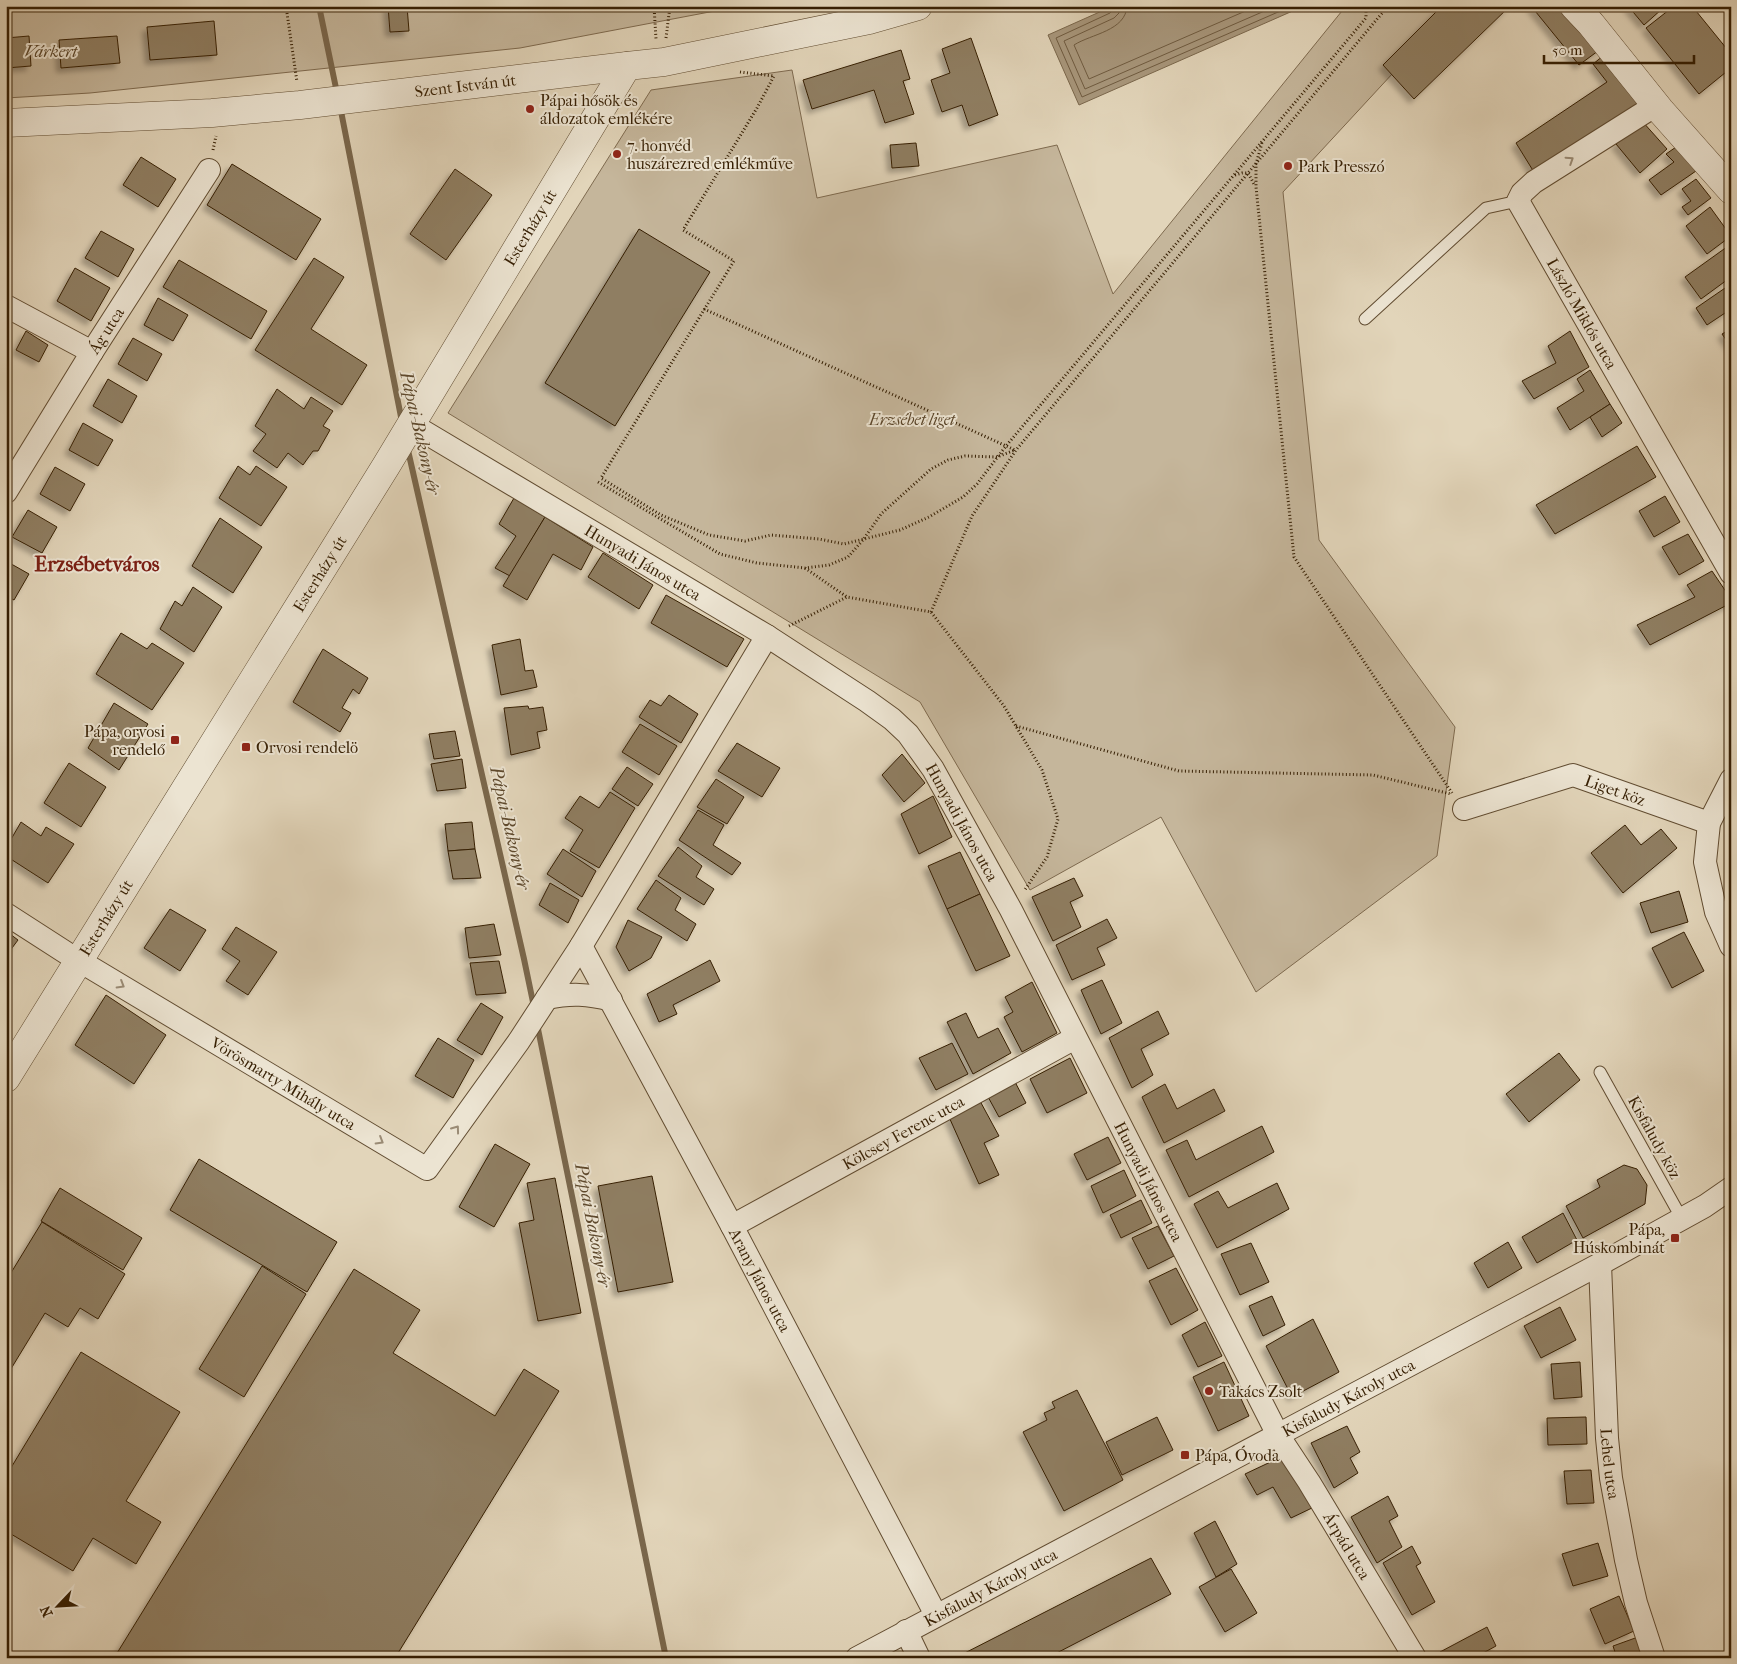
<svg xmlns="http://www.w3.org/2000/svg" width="1737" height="1664" font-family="'IM FELL French Canon',serif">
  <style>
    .park { fill: #c5b69b; stroke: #7e6a4f }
    .water { fill: #a8977c; stroke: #7a674c }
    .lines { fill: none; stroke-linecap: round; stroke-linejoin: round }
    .shore { stroke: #6f5b40; stroke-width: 1 }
    .stream { stroke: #7a674c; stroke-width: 6 }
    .building { fill: #8f7e62; stroke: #361f03; filter: url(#shadow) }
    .service-casing { stroke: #614c31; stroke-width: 13 }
    .minor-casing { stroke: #614c31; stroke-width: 24 }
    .tertiary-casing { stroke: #614c31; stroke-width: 29 }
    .path { stroke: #361f03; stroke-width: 3; stroke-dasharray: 1 2.5; stroke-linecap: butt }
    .service { stroke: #ece4d2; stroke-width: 11 }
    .minor { stroke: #ece4d2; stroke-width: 22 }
    .tertiary { stroke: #ece4d2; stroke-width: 28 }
    .oneway { stroke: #9a8b75 }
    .poi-dot { fill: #8f2418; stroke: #ece4d2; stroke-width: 2 }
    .labels { text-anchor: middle; stroke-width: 4; stroke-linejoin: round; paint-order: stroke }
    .park-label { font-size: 16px; font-style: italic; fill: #5a4529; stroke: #ece4d2 }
    .street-label { font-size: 16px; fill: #361f03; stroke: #ece4d2 }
    .poi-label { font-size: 16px; fill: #361f03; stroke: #ece4d2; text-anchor: start }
    .water-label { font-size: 18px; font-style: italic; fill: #5e492d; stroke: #ece4d2 }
    .district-label { font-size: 21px; font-weight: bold; fill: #7a1f14; stroke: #ece4d2 }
  </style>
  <defs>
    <filter id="shadow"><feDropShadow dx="-4.5" dy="4.5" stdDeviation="2.5" flood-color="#0004"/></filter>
  </defs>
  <rect width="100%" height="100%" fill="#e2d5ba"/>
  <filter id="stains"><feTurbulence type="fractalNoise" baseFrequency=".004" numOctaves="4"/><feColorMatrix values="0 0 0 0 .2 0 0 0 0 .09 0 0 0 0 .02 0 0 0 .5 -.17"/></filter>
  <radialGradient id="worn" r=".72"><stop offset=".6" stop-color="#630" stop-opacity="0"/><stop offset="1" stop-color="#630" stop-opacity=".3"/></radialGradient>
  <g class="park">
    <path d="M6,6h735l-221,42 -430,45 -84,5z"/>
    <path d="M1346,6h109l-172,186 36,348 136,187 -18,129 -181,136 -95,-175 -131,73 -110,-188 -472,-289 203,-323 141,-20 25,128 240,-53 56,149z"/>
  </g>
  <path class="water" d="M1113,6h191l-225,99 -31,-70z"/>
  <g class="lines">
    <g class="shore">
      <path d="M1113,6v4l-3,3 -54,25 26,59 210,-91"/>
      <path d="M1120,6l-1,7 -5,5 -50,23 21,48 191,-83"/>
      <path d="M1127,6c-1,25 -36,28 -53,39l15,34 168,-73"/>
    </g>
    <g class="stream">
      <path d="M319,6l18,87"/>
      <path d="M340,106l62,316"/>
      <path d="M407,446l117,513 10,48"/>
      <path d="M537,1024l129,634"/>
    </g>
  </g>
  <g class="building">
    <path d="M388,6h19l2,25 -19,1z"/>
    <path d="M1442,6h68l-96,93 -31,-34z"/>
    <path d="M1531,6h36l35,42 -23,17z"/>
    <path d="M1628,6h31l3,3 -18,16z"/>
    <path d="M1674,6h18l39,48v14l-32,26 -53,-66z"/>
    <path d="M214,21l3,34 -67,5 -3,-33z"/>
    <path d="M29,36l2,30 -25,2v-30z"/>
    <path d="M117,36l3,27 -59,5 -2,-28z"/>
    <path d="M971,38l27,77 -29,11 -7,-21 -20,7 -11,-32 19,-7 -8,-24z"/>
    <path d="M901,50l9,29 -7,2 11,33 -29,9 -11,-33 -62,19 -9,-29z"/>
    <path d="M1608,52l41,53 -112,72 -21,-34 91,-61 -14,-18z"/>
    <path d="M1642,121l25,28 -27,24 -24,-29z"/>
    <path d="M916,143l3,23 -27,2 -2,-23z"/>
    <path d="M1676,147l20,24 -35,24 -12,-15 25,-18 -8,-8z"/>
    <path d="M141,157l35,22 -18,28 -35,-22z"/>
    <path d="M232,164l89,55 -25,41 -89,-55z"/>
    <path d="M455,169l37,26 -46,65 -36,-26z"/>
    <path d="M1696,179l15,19 -23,17 -6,-8 9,-6 -9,-12z"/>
    <path d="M1710,207l21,29 -24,18 -21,-28z"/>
    <path d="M639,229l71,43 -95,154 -70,-43z"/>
    <path d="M101,231l33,18 -16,28 -33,-19z"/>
    <path d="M1731,244v33l-30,22 -16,-22z"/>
    <path d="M314,258l30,19 -33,52 56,36 -25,40 -87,-55z"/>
    <path d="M179,260l88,51 -16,28 -88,-52z"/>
    <path d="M75,268l35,20 -19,33 -34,-20z"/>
    <path d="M1728,286l3,5v18l-24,16 -11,-17z"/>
    <path d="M158,298l30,17 -15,26 -29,-16z"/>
    <path d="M1731,329v18l-9,-13z"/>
    <path d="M26,331l22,14 -9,17 -23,-12z"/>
    <path d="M1570,331l19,36 -55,32 -12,-18 34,-18 -8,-17z"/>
    <path d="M133,338l29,16 -15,27 -29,-17z"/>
    <path d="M1590,370l20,34 -40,26 -13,-22 27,-17 -7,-12z"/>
    <path d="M108,379l29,17 -15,27 -29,-17z"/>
    <path d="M277,389l27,20 7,-12 22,14 -10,15 7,4 -12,21h-5l-10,14 -15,-12 -11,15 -24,-17 13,-17 -11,-8z"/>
    <path d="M1610,404l12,19 -20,14 -12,-20z"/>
    <path d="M83,423l30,17 -15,26 -29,-16z"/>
    <path d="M1637,446l19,31 -101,57 -19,-29z"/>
    <path d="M238,466l12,9 6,-9 31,21 -26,39 -42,-28z"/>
    <path d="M55,467l30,17 -15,27 -30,-17z"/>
    <path d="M1665,496l15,26 -26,15 -15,-26z"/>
    <path d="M514,498l31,19 -35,59 -15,-8 21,-32 -17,-12z"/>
    <path d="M28,510l29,17 -15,26 -30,-16z"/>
    <path d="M545,517l48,30 -12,23 -28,-16 -26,46 -24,-14z"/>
    <path d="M220,518l42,29 -29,46 -41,-27z"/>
    <path d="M1688,534l16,27 -25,14 -17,-28z"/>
    <path d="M603,553l50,32 -14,24 -51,-32z"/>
    <path d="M6,561l23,13 -15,26 -8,-4z"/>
    <path d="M1712,571l19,28v4l-81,42 -13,-20 58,-28 -8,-12z"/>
    <path d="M193,587l29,20 -28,45 -34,-23 15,-28 7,5z"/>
    <path d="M666,595l78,44 -17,28 -76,-44z"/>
    <path d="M121,633l26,16 5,-6 32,20 -32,47 -56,-36z"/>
    <path d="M520,639l5,32 8,-1 4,17 -36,8 -9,-50z"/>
    <path d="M323,649l45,29 -9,16 -6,-5 -11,19 9,5 -11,19 -47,-30z"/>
    <path d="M669,695l29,19 -17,29 -42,-26 11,-17 11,6z"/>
    <path d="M114,703l34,21 -29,46 -31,-22z"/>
    <path d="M528,706l1,3 14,-2 4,23 -10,2 3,16 -29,7 -7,-47z"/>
    <path d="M640,724l37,22 -18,29 -37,-23z"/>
    <path d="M455,731l5,25 -26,3 -5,-25z"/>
    <path d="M737,743l43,25 -18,29 -44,-26z"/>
    <path d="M902,754l23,29 -21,19 -22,-27z"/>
    <path d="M462,759l4,29 -29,3 -6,-27z"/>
    <path d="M69,763l37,24 -25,40 -37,-24z"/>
    <path d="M627,767l26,17 -15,22 -26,-17z"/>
    <path d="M716,779l28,18 -17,27 -30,-17z"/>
    <path d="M610,792l25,16 -36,60 -29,-17 13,-21 -18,-12 15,-22 19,12z"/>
    <path d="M933,796l19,41 -33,17 -18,-40z"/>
    <path d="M698,810l26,15 -11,20 28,18 -9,12 -53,-35z"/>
    <path d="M21,822l20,14 5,-9 28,17 -26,39 -42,-27v-8z"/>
    <path d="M472,822l3,27 -27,2 -3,-27z"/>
    <path d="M1625,825l16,20 20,-16 16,19 -54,45 -32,-40z"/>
    <path d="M678,847l24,19 -6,11 18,12 -10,16 -46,-29z"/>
    <path d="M475,849l6,29 -28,1 -5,-28z"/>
    <path d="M563,849l33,22 -14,26 -35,-23z"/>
    <path d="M960,852l20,42 -33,15 -19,-43z"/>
    <path d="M1074,878l9,18 -13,6 11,25 -28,14 -21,-44z"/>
    <path d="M656,880l25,18 -6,12 21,14 -9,17 -50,-32z"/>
    <path d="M550,883l29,17 -11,23 -29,-18z"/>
    <path d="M1679,891l9,31 -37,11 -11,-30z"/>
    <path d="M980,894l30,62 -34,15 -29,-62z"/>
    <path d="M170,909l36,21 -26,41 -36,-23z"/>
    <path d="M1107,919l10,19 -20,10 8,17 -33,15 -16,-35z"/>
    <path d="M628,920l34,17 -11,21 -22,13 -13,-24z"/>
    <path d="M494,924l7,31 -32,3 -4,-30z"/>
    <path d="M236,927l41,25 -29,43 -22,-14 14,-20 -18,-12z"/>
    <path d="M6,931l12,9 -12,16z"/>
    <path d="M1684,932l20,39 -32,17 -20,-40z"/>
    <path d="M710,960l10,21 -47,24 4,9 -18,8 -12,-28z"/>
    <path d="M499,961l7,32 -30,2 -6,-32z"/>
    <path d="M1102,980l20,43 -21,11 -20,-44z"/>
    <path d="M1032,982l25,51 -35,19 -18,-35 9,-5 -8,-15z"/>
    <path d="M106,995l60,40 -32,49 -59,-39z"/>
    <path d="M481,1003l22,14 -21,38 -25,-15z"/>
    <path d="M1158,1011l11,23 -28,15 12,26 -21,13 -23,-50z"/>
    <path d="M966,1013l12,25 20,-10 13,25 -38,21 -26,-52z"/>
    <path d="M438,1038l36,22 -21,38 -38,-22z"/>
    <path d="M952,1043l16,31 -32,16 -17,-32z"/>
    <path d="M1559,1053l21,27 -51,42 -23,-28z"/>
    <path d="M1070,1058l17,35 -40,20 -17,-34z"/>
    <path d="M1014,1080l12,23 -27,14 -12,-22z"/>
    <path d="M1165,1084l12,25 37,-20 11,22 -61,32 -22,-46z"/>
    <path d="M980,1101l19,35 -15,7 15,32 -20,9 -30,-67z"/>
    <path d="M1262,1126l12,26 -85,45 -23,-47 21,-10 9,20z"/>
    <path d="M1108,1137l13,26 -34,17 -13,-26z"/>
    <path d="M495,1144l35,20 -36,63 -35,-20z"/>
    <path d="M199,1159l138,83 -30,50 -137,-82z"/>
    <path d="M1624,1165l13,4 10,16 -2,19 -62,34 -17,-32 34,-19 -3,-7z"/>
    <path d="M1124,1170l12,26 -33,17 -12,-27z"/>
    <path d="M652,1176l21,106 -55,10 -20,-106z"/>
    <path d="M555,1178l26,135 -43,8 -19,-98 15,-3 -7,-37z"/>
    <path d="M1277,1183l12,26 -72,39 -23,-44 24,-13 10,17z"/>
    <path d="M60,1188l82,50 -19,32 -82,-49z"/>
    <path d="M1141,1200l11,23 -31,15 -11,-23z"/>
    <path d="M1563,1213l14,27 -40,23 -15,-26z"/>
    <path d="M42,1222l83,52 -27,45 -18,-11 -12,19 -23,-14 -39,64v-96z"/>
    <path d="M1158,1226l16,30 -26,13 -16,-31z"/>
    <path d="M1508,1242l14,26 -34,20 -14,-25z"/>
    <path d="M1251,1243l18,39 -29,13 -19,-41z"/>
    <path d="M262,1266l44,28 -62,103 -45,-28z"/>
    <path d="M1176,1268l22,42 -27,15 -22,-44z"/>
    <path d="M354,1269l66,41 -27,43 102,63 29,-47 35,22 -164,267h-281z"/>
    <path d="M1272,1296l13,29 -22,11 -14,-30z"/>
    <path d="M1560,1307l16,33 -35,18 -17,-32z"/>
    <path d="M1313,1319l26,53 -47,25 -26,-51z"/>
    <path d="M1205,1322l17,34 -24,11 -16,-32z"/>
    <path d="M81,1352l99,60 -54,89 35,21 -25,42 -43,-26 -20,33 -67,-40v-55z"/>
    <path d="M1224,1362l25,54 -31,15 -25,-54z"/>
    <path d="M1580,1362l2,35 -28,2 -3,-35z"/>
    <path d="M1077,1390l46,90 -59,31 -41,-79 24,-12 -3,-7 11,-5 -3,-6z"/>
    <path d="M1157,1417l16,33 -51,25 -16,-33z"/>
    <path d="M1586,1417l1,27 -39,1 -1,-27z"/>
    <path d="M1347,1426l13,26 -10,6 8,15 -24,15 -23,-45z"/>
    <path d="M1281,1457l31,51 -21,10 -18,-31 -16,8 -12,-21z"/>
    <path d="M1591,1470l3,33 -27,1 -3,-33z"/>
    <path d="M1388,1496l10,20 -9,5 13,26 -25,16 -26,-46z"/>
    <path d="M1215,1521l22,43 -21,13 -22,-44z"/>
    <path d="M1598,1543l10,33 -35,10 -11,-32z"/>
    <path d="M1412,1546l9,17 -5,3 19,36 -23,13 -29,-52z"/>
    <path d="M1151,1558l20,36 -124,64h-92z"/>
    <path d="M1231,1569l26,44 -32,19 -26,-45z"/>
    <path d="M1619,1596l15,35 -29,13 -15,-35z"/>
    <path d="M1487,1627l9,19 -22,12h-31l-3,-6z"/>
    <path d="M1638,1637l8,21h-29l-4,-12z"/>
  </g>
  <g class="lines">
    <defs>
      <g id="service">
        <path d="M1365,319l121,-111 32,-7"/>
        <path d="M1600,1072l82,147"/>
      </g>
      <g id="minor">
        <path id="s1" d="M1656,105l-122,77 -12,11 -4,8 213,372"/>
        <path d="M6,306l86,46"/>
        <path id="s2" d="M411,424l356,212 100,65 25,18 16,15 25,35 78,141 267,525 31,47 106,176"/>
        <path id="s3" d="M6,492l86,-140 117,-182"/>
        <path d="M1731,780l-22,43 -4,39 11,50 15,34"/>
        <path id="s4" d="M1464,809l109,-34 136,48"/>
        <path id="s5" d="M6,914l62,40 359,215 92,-128 62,-95 186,-310"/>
        <path id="s6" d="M581,946l151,280 204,389"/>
        <path d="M547,998c24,-5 41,-4 64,2"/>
        <path id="s7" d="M732,1226l343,-188"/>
        <path id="s8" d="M1600,1264l7,174 4,40 15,82 10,43 18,55"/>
        <path d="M906,1631l13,27"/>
        <path id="s9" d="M857,1658l743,-394 105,-58 26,-18"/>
      </g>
      <g id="tertiary">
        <path d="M1574,6l17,18 69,86 71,80"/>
        <path id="s10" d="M6,123l206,-10 88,-8 327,-39 37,-4 205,-42 49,-14"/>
        <path id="s11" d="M6,1078l380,-612 241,-400"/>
      </g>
    </defs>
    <use href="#service" class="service-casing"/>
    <use href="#minor" class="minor-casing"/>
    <use href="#tertiary" class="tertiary-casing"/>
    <g class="path">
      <path d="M286,6l11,76"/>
      <path d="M654,6l2,33"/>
      <path d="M666,38l4,-32"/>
      <path d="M740,72l34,4 -17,32 -74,122 51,31 -133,217 60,37 48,20 36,6 26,-6 48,4 25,5 56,-14 29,-13 34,-20 14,-13 29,-38 360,-428v-12"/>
      <path d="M1262,143l-6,21v23l38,370 158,236"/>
      <path d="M213,150l3,-14"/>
      <path d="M1235,175l7,-2h6l6,11"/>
      <path d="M704,309l311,141"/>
      <path d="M598,482l122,72 37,9 48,5 24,-3 19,-8 15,-17 18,-26 50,-45 17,-9 17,-4 32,1 18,-7"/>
      <path d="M805,568l42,29"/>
      <path d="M931,612l41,-96 44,-66 372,-444"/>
      <path d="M789,626l58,-29 84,15 73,94 38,64 16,49 -11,38 -23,34"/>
      <path d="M1016,726l163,45 194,4 78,19"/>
    </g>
    <use href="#service" class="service"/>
    <use href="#minor" class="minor"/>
    <use href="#tertiary" class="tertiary"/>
  </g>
  <defs><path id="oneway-chevron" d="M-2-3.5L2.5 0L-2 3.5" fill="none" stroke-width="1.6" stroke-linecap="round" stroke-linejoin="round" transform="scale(1.25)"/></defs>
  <g class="oneway">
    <use href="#oneway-chevron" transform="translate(1570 160) rotate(-33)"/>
    <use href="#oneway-chevron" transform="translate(121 985) rotate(31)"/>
    <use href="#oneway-chevron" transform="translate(456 1129) rotate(-54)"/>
    <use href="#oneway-chevron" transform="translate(380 1141) rotate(31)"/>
  </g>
  <g class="poi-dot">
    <circle cx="530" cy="109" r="5"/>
    <circle cx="617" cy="154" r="5"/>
    <circle cx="1288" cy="166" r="5"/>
    <rect x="170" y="735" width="10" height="10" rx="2.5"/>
    <rect x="241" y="742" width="10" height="10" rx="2.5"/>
    <rect x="1670" y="1233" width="10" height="10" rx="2.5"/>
    <circle cx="1209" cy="1391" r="5"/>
    <rect x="1180" y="1450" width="10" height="10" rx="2.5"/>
  </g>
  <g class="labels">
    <g class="park-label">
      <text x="51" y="57">Várkert</text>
      <text x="912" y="425">Erzsébet liget</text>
    </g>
    <g class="street-label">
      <text dy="6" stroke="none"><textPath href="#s10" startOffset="461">Szent István út</textPath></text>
      <text dy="6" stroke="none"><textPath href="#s11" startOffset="999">Esterházy út</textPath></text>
      <text dy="6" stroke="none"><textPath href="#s1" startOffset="299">László Miklós utca</textPath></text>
      <text dy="6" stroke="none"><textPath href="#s3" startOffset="190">Ág utca</textPath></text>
      <text dy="6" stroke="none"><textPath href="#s2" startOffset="270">Hunyadi János utca</textPath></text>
      <text dy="6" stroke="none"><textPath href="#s11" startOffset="594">Esterházy út</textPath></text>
      <text dy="6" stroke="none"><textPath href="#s4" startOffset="159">Liget köz</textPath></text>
      <text dy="6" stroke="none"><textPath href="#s2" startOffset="690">Hunyadi János utca</textPath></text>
      <text dy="6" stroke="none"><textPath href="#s11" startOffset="189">Esterházy út</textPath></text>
      <text dy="6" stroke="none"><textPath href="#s5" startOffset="325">Vörösmarty Mihály utca</textPath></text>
      <text dy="6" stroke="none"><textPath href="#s7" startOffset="195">Kölcsey Ferenc utca</textPath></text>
      <text transform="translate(1655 1137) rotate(61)" y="6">Kisfaludy köz</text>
      <text dy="6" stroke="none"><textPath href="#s2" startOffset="1095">Hunyadi János utca</textPath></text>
      <text dy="6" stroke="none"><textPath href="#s6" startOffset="379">Arany János utca</textPath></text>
      <text dy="6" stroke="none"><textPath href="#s9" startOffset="556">Kisfaludy Károly utca</textPath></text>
      <text dy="6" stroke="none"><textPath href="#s8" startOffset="200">Lehel utca</textPath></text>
      <text dy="6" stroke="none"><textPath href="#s2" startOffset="1510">Árpád utca</textPath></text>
      <text dy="6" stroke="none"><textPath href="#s9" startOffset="151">Kisfaludy Károly utca</textPath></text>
    </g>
    <g class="poi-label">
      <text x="540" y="106">Pápai hősök és<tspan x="540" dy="18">áldozatok emlékére</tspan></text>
      <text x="627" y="151">7. honvéd<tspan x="627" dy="18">huszárezred emlékműve</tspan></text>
      <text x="1298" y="172">Park Presszó</text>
      <text x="165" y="737" text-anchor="end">Pápa, orvosi<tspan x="165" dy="18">rendelő</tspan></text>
      <text x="256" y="753">Orvosi rendelö</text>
      <text x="1665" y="1235" text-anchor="end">Pápa,<tspan x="1665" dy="18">Húskombinát</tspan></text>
      <text x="1219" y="1397">Takács Zsolt</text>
      <text x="1195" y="1461">Pápa, Óvoda</text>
    </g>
    <g class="water-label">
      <text transform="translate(420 433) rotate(77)" y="6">Pápai-Bakony-ér</text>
      <text transform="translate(510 828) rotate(77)" y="6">Pápai-Bakony-ér</text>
      <text transform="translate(593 1225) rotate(79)" y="6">Pápai-Bakony-ér</text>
    </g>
    <g class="district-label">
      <text x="97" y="571">Erzsébetváros</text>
    </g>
  </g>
  <rect width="1737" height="1664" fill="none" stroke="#e2d5ba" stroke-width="25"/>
  <rect x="8" y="8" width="1722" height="1649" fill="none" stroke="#361f03" stroke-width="2.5"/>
  <rect x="12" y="12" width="1712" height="1639" fill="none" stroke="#361f03"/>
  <g transform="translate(58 1606) rotate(245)" stroke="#ece4d2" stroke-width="4" paint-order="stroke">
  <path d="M0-4L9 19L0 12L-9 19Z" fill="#361f03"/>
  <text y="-8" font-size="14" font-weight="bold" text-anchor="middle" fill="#361f03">N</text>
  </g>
  <path d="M1544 55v8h150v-8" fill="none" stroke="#361f03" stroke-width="2.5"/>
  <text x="1552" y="55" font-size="15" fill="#361f03" stroke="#ece4d2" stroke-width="4" paint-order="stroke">50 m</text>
  <rect width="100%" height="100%" filter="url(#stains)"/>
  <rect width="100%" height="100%" fill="url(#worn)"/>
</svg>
